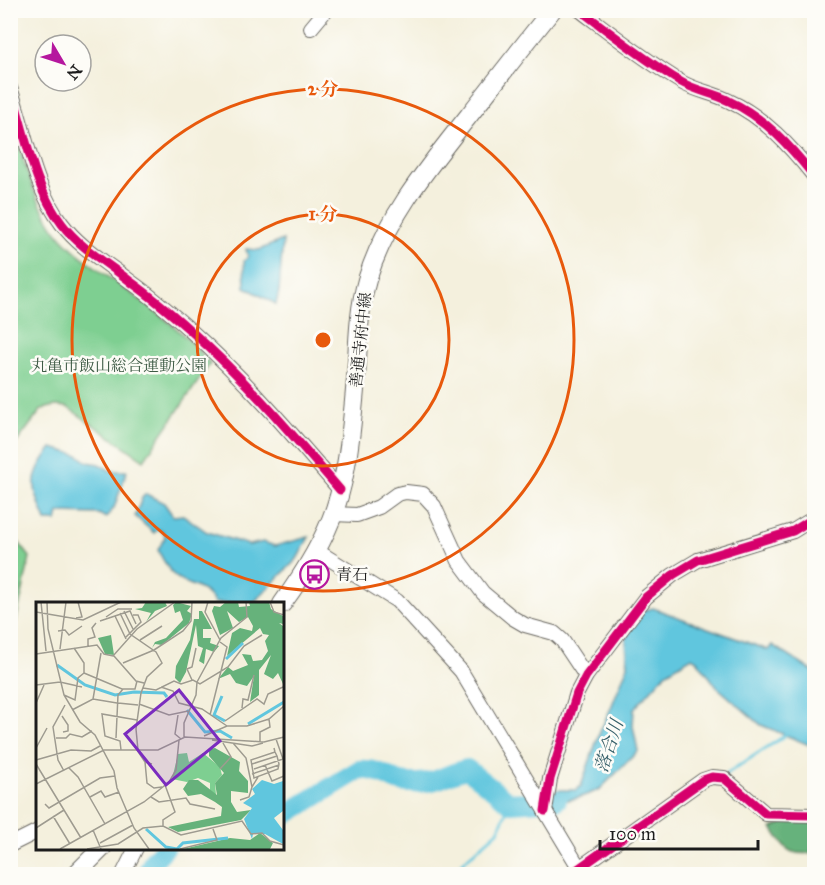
<svg xmlns="http://www.w3.org/2000/svg" width="825" height="885" font-family="'IM FELL Great Primer','Noto Serif JP',serif">
  <style>
    .green { fill: #7ecf91; stroke: #4d7656; stroke-width: 1.5 }
    .forest { fill: #66b27b; stroke: #41674c; stroke-width: 1.5 }
    .water { fill: #60c6de; stroke: #3e717d; stroke-width: 1.5 }
    .lines { fill: none; stroke-linecap: round; stroke-linejoin: round }
    .stream { stroke: #60c6de; stroke-width: 3 }
    .river { stroke: #60c6de; stroke-width: 20 }
    .minor-casing { stroke: #686660; stroke-width: 16 }
    .major-casing { stroke: #686660; stroke-width: 20 }
    .minor { stroke: #fff; stroke-width: 14 }
    .major { stroke: #fff; stroke-width: 18 }
    .cycleway-casing { stroke: #fdfcf7; stroke-width: 13 }
    .cycleway { stroke: #d6006c; stroke-width: 9 }
    .ring { fill: none; stroke: #e8590c; stroke-width: 3 }
    .labels { text-anchor: middle; stroke-width: 5; stroke-linejoin: round; paint-order: stroke }
    .street-label { font-size: 16px; fill: #1c1c1c; stroke: #fdfcf7 }
    .park-label { font-size: 16px; fill: #3e5b45; stroke: #fdfcf7 }
    .poi-label { font-size: 16px; fill: #1c1c1c; stroke: #fdfcf7; text-anchor: start }
    .water-label { font-size: 18px; font-style: italic; fill: #37606a; stroke: #fdfcf7 }
    .inset-river { fill: none; stroke: #60c6de; stroke-width: 3 }
    .inset-road { fill: none; stroke: #9e9b90; stroke-width: 1.5 }
    .view { fill: #7b2cbf; fill-opacity: 0.15; stroke: #7b2cbf; stroke-width: 3 }
    .inset-edge { fill: none; stroke: #1c1c1c; stroke-width: 3 }
    .centre { fill: #e8590c; stroke: #fdfcf7; stroke-width: 3 }
    .ring-label { font-size: 18px; text-anchor: middle; font-weight: bold; fill: #e8590c; stroke: #fdfcf7; stroke-width: 5; stroke-linejoin: round; paint-order: stroke }
  </style>
  <rect width="100%" height="100%" fill="#fdfcf7"/>
  <filter id="ink" filterUnits="userSpaceOnUse"><feTurbulence type="fractalNoise" baseFrequency=".0167" numOctaves="2"/><feDisplacementMap in="SourceGraphic" scale="12" xChannelSelector="R" yChannelSelector="G"/><feConvolveMatrix kernelMatrix="1 2 1 2 8 2 1 2 1" color-interpolation-filters="sRGB"/></filter>
  <filter id="wash" filterUnits="userSpaceOnUse"><feTurbulence type="fractalNoise" baseFrequency=".008" numOctaves="4" result="noise"/><feDisplacementMap in="SourceGraphic" scale="24" xChannelSelector="R" yChannelSelector="G"/><feGaussianBlur stdDeviation="1.35" result="paint"/><feColorMatrix in="noise" values="0 0 0 0 0 0 0 0 0 0 0 0 0 0 0 0 0 1.4 0 .05"/><feComposite in="paint" operator="in"/></filter>
  <g filter="url(#wash)">
    <rect width="100%" height="100%" fill="#f4f0dd"/>
    <g class="green">
      <path d="M11,120c13,41 22,83 50,117 14,16 32,28 49,41 32,23 77,54 100,86l-66,96 -77,-53 -11,-1 -14,3 -31,41z"/>
      <path d="M10,524l6,15 14,18 -14,65h-5z"/>
    </g>
    <path class="forest" d="M794,818l20,2v18l-3,15c-25,3 -26,-6 -39,-25z"/>
    <g class="water">
      <path d="M283,240l-4,51 -3,13 -31,-17 -1,-26 4,-4 -2,-8 13,1z"/>
      <path d="M52,448l26,7 10,7 11,2 12,7h16l-13,37 -8,10 -7,-4 -40,-1 -2,8h-11c-13,-33 -19,-43 6,-73z"/>
      <path d="M146,494l18,9 9,13 10,-1 24,17 42,13 14,-3 12,4 34,-9 -12,22 -44,44h-39c-7,-16 -25,-16 -38,-26 -7,-5 -14,-19 -18,-27l7,-13 -2,-5 -5,-3 -4,4 -19,-17 7,-18z"/>
      <path d="M653,608l115,42 4,-5 42,27v75l-53,-22 -44,-38 -20,-27 -5,-3 -25,15 -33,37 -1,17 5,25 -39,39 -21,8 -25,5 1,-13h22l5,-4 18,-52 11,-24 18,-45 -3,-35 16,-19z"/>
    </g>
    <g class="lines">
      <g class="stream">
        <path d="M726,774l54,-35 7,-6"/>
        <path d="M469,874l-7,-11 36,-32 12,-28"/>
      </g>
      <g class="river">
        <path d="M282,817l77,-47c26,-2 30,13 49,13 8,0 20,0 28,-3 11,-4 20,-9 31,-11l43,34 47,-3"/>
        <path d="M147,874l6,-13 12,-13"/>
      </g>
    </g>
  </g>
  <g filter="url(#ink)">
    <g class="lines">
      <defs>
        <g id="minor">
          <path d="M580,10c33,25 66,51 101,72 15,9 33,11 48,19 35,16 61,45 85,75"/>
          <path d="M311,28l15,-18"/>
          <path d="M10,88c16,45 22,97 52,136 18,24 45,39 69,58 21,15 41,32 60,49 54,48 102,104 149,159"/>
          <path d="M333,514l24,1 22,-8 18,-13 9,-2 17,2 11,12 25,55 24,32 30,25 12,7 29,8 8,7 24,36"/>
          <path d="M317,551l80,50 64,70 122,203"/>
          <path d="M545,811l5,-32 27,-86 9,-17 60,-79 27,-22 25,-15 95,-29 21,-13"/>
          <path d="M10,845l28,-14"/>
          <path d="M123,874l13,-26"/>
          <path d="M571,874l132,-94 9,-3 12,1 42,36 48,1"/>
        </g>
        <g id="major">
          <path d="M282,604c21,-29 41,-60 53,-95 14,-41 17,-87 21,-130 2,-33 2,-68 11,-99 19,-62 61,-113 100,-162 28,-36 56,-72 85,-108"/>
          <path d="M76,874l26,-26"/>
        </g>
      </defs>
      <use href="#minor" class="minor-casing"/>
      <use href="#major" class="major-casing"/>
      <use href="#minor" class="minor"/>
      <use href="#major" class="major"/>
      <defs>
        <g id="cycleway">
          <path d="M580,10c33,25 66,51 101,72 15,9 33,11 48,19 35,16 61,45 85,75"/>
          <path d="M10,88c16,45 22,97 52,136 18,24 45,39 69,58 21,15 41,32 60,49 54,48 102,104 149,159"/>
          <path d="M545,811l5,-32 27,-86 9,-17 60,-79 27,-22 25,-15 95,-29 21,-13"/>
          <path d="M571,874l132,-94 9,-3 12,1 42,36 48,1"/>
        </g>
      </defs>
      <use href="#cycleway" class="cycleway-casing"/>
      <use href="#cycleway" class="cycleway"/>
    </g>
  </g>
  <g class="ring">
    <circle cx="323" cy="340" r="126"/>
    <circle cx="323" cy="340" r="251"/>
  </g>
  <defs>
    <symbol id="bus-ring" viewBox="-11 -11 22 22"><circle r="9.5" fill="#fdfcf7" stroke="#b5179e" stroke-width="1.5"/><path d="M-5-6H5V4H4V6H2V4H-2V6H-4V4H-5ZM-3.5-4V0h7V-4ZM-3.5 1.2v1.5H-2V1.2ZM2 1.2v1.5H3.5V1.2Z" fill="#b5179e"/></symbol>
  </defs>
  <g fill-rule="evenodd">
    <use href="#bus-ring" x="298" y="558" width="33" height="33"/>
  </g>
  <g class="labels">
    <g class="street-label">
      <text transform="translate(360 340) rotate(-84)" y="6">善通寺府中線</text>
    </g>
    <g class="park-label">
      <text x="119" y="371">丸亀市飯山総合運動公園</text>
    </g>
    <g class="poi-label">
      <text x="336" y="580">青石</text>
    </g>
    <g class="water-label">
      <text transform="translate(609 746) rotate(-72)" y="6">落合川</text>
    </g>
  </g>
  <g transform="translate(36 602)">
    <rect width="248" height="248" fill="#f4f0dd"/>
    <path d="M151,151l2,9 14,-9 17,14 2,8 -7,8 1,12 -6,-3v-9l-12,-5 -11,4 -15,-3 6,-25z" fill="#7ecf91"/>
    <path d="M110,0h19l2,4 -12,5 -9,11 5,-9 -16,-4 7,-1zM140,0l15,4 -4,5 5,3 -3,9 -27,22 -7,-1 -3,4 3,-6 11,-4 17,-18 -3,-9 -5,2 -2,-8zM190,0h12l1,5 11,-1 -1,-4h20l2,7 12,7v8l-4,-1 4,3v58l-5,-11 -5,6 -9,-5 7,-19 -12,15v25l-9,7 4,-26 -7,10 -11,-3 -6,-9 -12,5 10,-12 5,4 15,-6 -6,-11 9,1 2,6 9,-1 6,-9 -3,-10 4,-6 -6,-1 -3,-6 -33,28 5,-23 8,-5 12,3 1,-5 -5,-9 -9,5 -12,-11 6,17 -13,7 -8,-24 2,-5 6,1zM163,9h3l10,18h-9v9h8l-1,5 9,3 -5,6 -8,-3 -2,15 -5,-3 4,-13 -5,-2 -2,-21 -10,47 -6,11 -5,-5 1,-12 14,-26 4,-21h5zM75,33l3,20 -9,-1 -7,-16zM179,146l25,14 -1,9 9,10v12l-17,-2v11l6,10 14,-2 -10,10 -63,12 -10,-5 53,-11 1,-9 -7,-5 -14,-8 -13,2 -5,-7 6,-9h9l19,15 -2,-12 9,-10 -15,-17v-7zM224,231l13,10 -3,6h-87l47,-11 20,2z" fill="#66b27b"/>
    <path d="M226,178l12,4 9,-3v30l-9,7 9,12v14l-18,-10h-12l-1,5 -8,-20 8,-11 -9,-5 12,-9 -3,-5z" fill="#60c6de"/>
    <path class="inset-river" d="M190,57l17,-16M21,63l28,20 30,10 19,-3 30,1 3,4M186,94l-8,19 11,6M151,108l18,22 15,-1 12,7M212,122l36,-22M110,227l20,18 11,2 6,-6 45,-5"/>
    <path class="inset-road" d="M5,0l5,49M11,0l1,27 16,66 16,27 15,13 19,36 3,17 17,40 15,21M172,0l-3,10 15,28M234,0l4,10 10,3M88,9l9,18M0,10l47,8 38,-18M84,11l10,21 26,18 6,11 -15,14 -6,16 -5,36 2,21M79,14l11,23M70,15l12,-8h14M40,16l6,-1 -4,-15M64,19l30,-10 6,13M22,29l7,-1 4,5 13,-9M89,36l16,-16 -3,-7h-5M104,38l22,-14M52,44v-7l7,-2 -3,-9 4,-5M24,47l6,-47M0,52l61,-9 7,9 9,2 24,-27 38,-27M78,54l22,25 8,2M87,61l31,-13 29,-19 8,-10 1,-19M48,71l38,16h13l2,-8M156,78l-5,-11 5,-2 4,-19M161,80l24,-44 26,-21 -1,-15M0,83l24,-3 22,5M125,85l12,4 6,12 23,6 25,17M107,86l13,2 18,-9 7,3 12,-4 7,4 28,-17 16,-21 18,-11M28,93l11,5 3,-22 6,-5v-10l-10,-15M57,97l8,-46M0,101l8,-18M82,101l20,2M103,102l30,11 19,-4M206,106l1,-9 5,1 6,-25M36,108l21,-11 24,4M142,113l-3,19 6,5M174,113l17,-68 -7,-5M26,114l6,9v6l-5,1M189,119l32,-22 7,5 4,-10 15,-7M168,134l23,-10h20l22,-7 15,-13M20,136h10l4,-4 12,3 10,-6M80,136l2,-43 5,-6M148,136v-15l12,-28 1,-13M240,137l7,20M176,138l40,6 11,-3M224,140v-10l10,-5 -1,-8M197,141l13,15 6,29 6,-10M0,146l11,-20M238,146l1,4 2,4 2,8 -1,5 -24,9 -3,-18 24,-8M85,148l-1,-9 -15,-5 -3,-22 35,6M101,148l8,12 7,2M0,158l35,-10 20,1 9,-5M109,160l2,21 7,5 8,-1M0,162l45,74M216,162l25,-8M229,163l7,16 12,-5M33,166l9,9 27,47M184,167l11,-12 -8,-14M218,167l29,-10M28,169l-6,-11 -5,-33 12,-22M216,172l27,-9M0,182l68,-34h54l27,-13 79,5 20,-5M54,195l11,-6 4,6 14,-5M115,195l8,5 27,-4 4,6 25,5M204,198l9,-3 3,-10M9,202l4,4 51,-30 15,-2M17,214l17,28M127,224v-6l12,-8 -10,-27M0,226l28,-18M57,228l8,19M64,241l33,-18M24,247l84,-47 25,-20 7,-12 3,-30M51,247l31,-5 25,-16 20,-2 18,9 61,-14 9,13 11,-1 8,8 14,4M144,247l37,-9 -4,-11"/>
    <path class="view" d="M143,88l41,51 -54,44 -41,-51z"/>
    <rect width="248" height="248" class="inset-edge"/>
  </g>
  <circle cx="323" cy="340" r="9" class="centre"/>
  <g class="ring-label">
    <text x="323" y="95">2 分</text>
    <text x="323" y="220">1 分</text>
  </g>
  <rect width="825" height="885" fill="none" stroke="#fdfcf7" stroke-width="36"/>
  <g transform="translate(63 63) rotate(129)"><circle r="28" fill="#fdfcf7" stroke="#a3a29f" stroke-width="1.5"/>
  <path d="M0-4.5L10 22L0 15L-10 22Z" fill="#b5179e"/>
  <text y="-9" font-size="16" font-weight="bold" text-anchor="middle" fill="#1c1c1c">N</text>
  </g>
  <path d="M600 840v9h158v-9" fill="none" stroke="#1c1c1c" stroke-width="3"/>
  <text x="609" y="840" font-size="18" fill="#1c1c1c" stroke="#fdfcf7" stroke-width="4.5" paint-order="stroke">100 m</text>
</svg>
